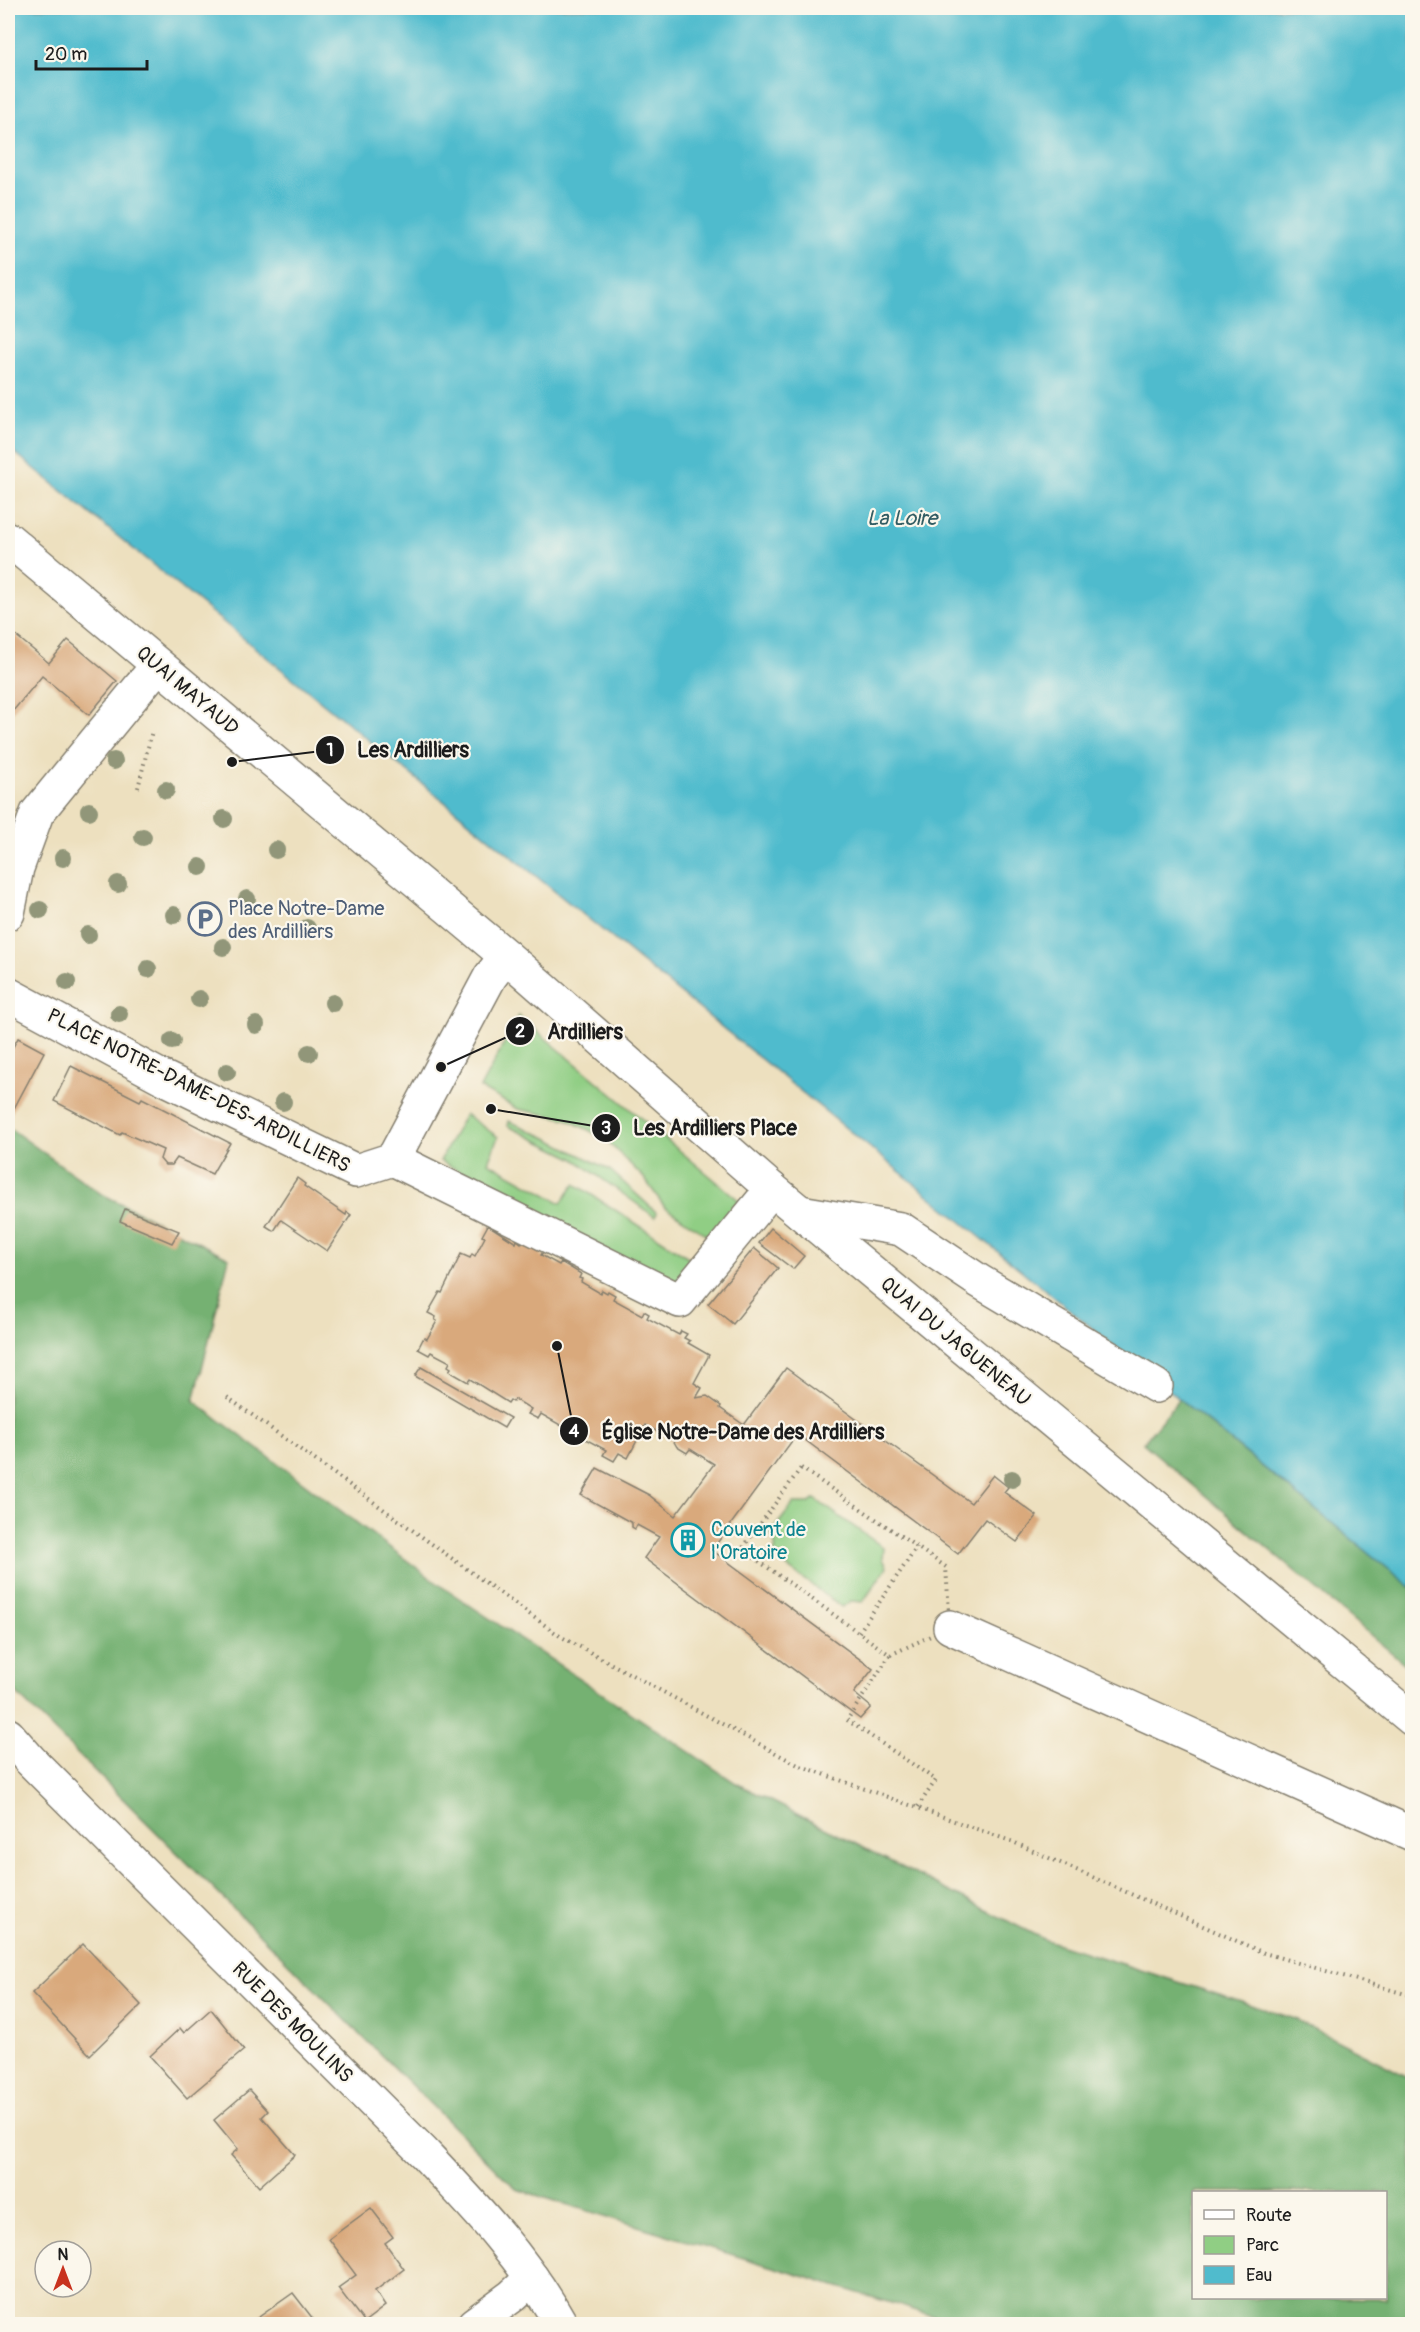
<svg xmlns="http://www.w3.org/2000/svg" width="1420" height="2332" font-family="Pangolin,sans-serif">
  <style>
    .green { fill: #90ce84; stroke: #567550; stroke-width: 1.5 }
    .forest { fill: #74b172; stroke: #486647; stroke-width: 1.5; fill-rule: evenodd }
    .water { fill: #50bbcd; stroke: #366c74; stroke-width: 1.5 }
    .building { fill: #d9a97c }
    .lines { fill: none; stroke-linecap: round; stroke-linejoin: round }
    .minor-casing { stroke: #847e6e; stroke-width: 36 }
    .major-casing { stroke: #847e6e; stroke-width: 36 }
    .path { stroke: #847e6e; stroke-width: 4; stroke-dasharray: 1.5 4.5; stroke-linecap: butt }
    .minor { stroke: #fff; stroke-width: 33 }
    .major { stroke: #fff; stroke-width: 33 }
    .tree { fill: #919679 }
    .labels { text-anchor: middle; stroke-width: 4.5; stroke-linejoin: round; paint-order: stroke }
    .street-label { font-size: 20px; fill: #1c1c1c; stroke: #fbf7ec }
    .service-label { font-size: 20px; fill: #4e5e75; stroke: #fbf7ec; text-anchor: start }
    .culture-label { font-size: 20px; fill: #0d838f; stroke: #fbf7ec; text-anchor: start }
    .water-label { font-size: 21px; font-style: italic; fill: #315c63; stroke: #fbf7ec }
    .leader { fill: none; stroke: #1c1c1c; stroke-width: 2 }
    .callout-dot { fill: #1c1c1c; stroke: #fbf7ec; stroke-width: 2 }
    .mark-label { font-size: 18px; text-anchor: middle; font-weight: bold; fill: #fff }
    .callout-label { font-size: 21px; text-anchor: middle; font-weight: bold; fill: #1c1c1c; stroke: #fbf7ec; stroke-width: 4.5; stroke-linejoin: round; paint-order: stroke }
  </style>
  <rect width="100%" height="100%" fill="#fbf7ec"/>
  <filter id="ink" filterUnits="userSpaceOnUse"><feTurbulence type="fractalNoise" baseFrequency=".0167" numOctaves="2"/><feDisplacementMap in="SourceGraphic" scale="12" xChannelSelector="R" yChannelSelector="G"/><feConvolveMatrix kernelMatrix="1 2 1 2 8 2 1 2 1" color-interpolation-filters="sRGB"/></filter>
  <filter id="wash" filterUnits="userSpaceOnUse"><feTurbulence type="fractalNoise" baseFrequency=".008" numOctaves="4" result="noise"/><feDisplacementMap in="SourceGraphic" scale="24" xChannelSelector="R" yChannelSelector="G"/><feGaussianBlur stdDeviation="1.35" result="paint"/><feColorMatrix in="noise" values="0 0 0 0 0 0 0 0 0 0 0 0 0 0 0 0 0 1.4 0 .05"/><feComposite in="paint" operator="in"/></filter>
  <g filter="url(#wash)">
    <rect width="100%" height="100%" fill="#ede0bf"/>
    <g class="green">
      <path d="M519,1016l228,191 -27,37 -56,-38 -20,-28 -40,-40 -37,-19 -49,-10 -38,-21z"/>
      <path d="M465,1114l33,23 -10,25 73,41 14,-19 124,80 -19,26 -240,-129z"/>
      <path d="M509,1121l36,16 65,33 47,43 -2,4 -82,-59 -65,-32z"/>
      <path d="M815,1499l69,49 -1,11 4,8 -24,35 -12,-1 -9,6 -69,-50c4,-9 3,-15 -3,-23l24,-31h15z"/>
    </g>
    <g class="forest">
      <path d="M8,1127l92,66 129,65 -35,143 250,187 292,195 307,156 252,80 117,60v245h-452l-444,-135 -508,-504zM1194,2192h192v106h-192z"/>
      <path d="M1179,1399l233,189v82l-269,-227z"/>
    </g>
    <path class="water" d="M8,8h1404v1580l-1404,-1141z"/>
    <g id="blocks">
      <g class="building">
        <path d="M8,629l41,34 19,-23 49,41 -28,34 -47,-39 -34,41z"/>
        <path d="M18,1038l26,14 -33,62 -3,-3v-16l3,-7 -3,-2v-30z"/>
        <path d="M71,1066l69,35 2,-3 88,45 -18,31 -35,-16 -5,7h-7l-5,-6 3,-9 -41,-18 -2,3 -66,-34z"/>
        <path d="M297,1178l8,6 -1,2 42,29 1,-3 4,3 -24,36 -46,-31 -7,11 -8,-5z"/>
        <path d="M125,1209l54,22 -7,12 -52,-22z"/>
        <path d="M488,1225l28,18 1,-3 4,3 1,-2 21,11 -2,3 18,10 2,-3 20,12 -2,4 3,1 -1,3 19,11 2,-3 5,3 1,-2 7,4 -2,4 29,16 2,-4 5,3 -2,4 32,17 2,-4 6,3 -3,4 6,3 -2,2 21,12 -15,28 8,5 -6,10 11,-2 14,10 -1,2 24,17 42,-57 185,135 22,-28 15,12 -4,5 33,24 -20,26 -32,-23 -27,35 -161,-120 -85,116 161,119 -19,24 17,14 -11,12 -216,-161 15,-21 -22,-12 -2,4 -3,-2v-4l-51,-28 16,-27 52,27 26,21 39,-52 -24,-15 -3,4 -10,-6 -4,-7 -28,-15 -17,33 -9,-5 -5,8 -11,-6 3,-5 -28,-15 -3,5 -7,-4 3,-5 -30,-17 -3,5 -10,-5 3,-5 -16,-10 -2,3 -3,-2 -2,3 -38,-24 -2,3 -19,-11 2,-3 -3,-2 2,-4 -19,-10 -2,3 -11,-6 6,-12 3,2 10,-18 -2,-1 1,-3 -8,-4 12,-21 2,1 19,-39 9,4 2,-4 3,2 10,-19 -3,-1z"/>
        <path d="M771,1228l33,28 -11,13 -34,-26z"/>
        <path d="M754,1248l24,20 -45,56 -25,-20z"/>
        <path d="M421,1367l89,51 -6,10 -89,-52z"/>
        <path d="M83,1944l58,61 -51,50 -58,-62z"/>
        <path d="M211,2009l33,41 -57,48 -37,-42 30,-28 4,5z"/>
        <path d="M249,2090l19,21 -6,6 33,38 -36,32 -28,-32 7,-6 -24,-29z"/>
        <path d="M371,2208l22,29 -8,6 19,26 -29,22 10,15 -21,16 -26,-34 18,-13 -27,-36z"/>
        <path d="M293,2293l24,31h-68z"/>
      </g>
    </g>
  </g>
  <g filter="url(#ink)">
    <use href="#blocks" fill-opacity="0" stroke="#847e6e" stroke-width="1.5"/>
    <g class="lines">
      <defs>
        <g id="minor">
          <path d="M8,913l9,-45 20,-55 121,-148"/>
          <path d="M8,994l154,83 194,94 37,-12 287,142 92,-112"/>
          <path d="M393,1159l97,-182 16,-21"/>
          <path d="M800,1212l101,17 78,52 177,105"/>
          <path d="M950,1627l462,207"/>
          <path d="M8,1735l22,25 394,393c52,55 100,105 137,171"/>
          <path d="M474,2324l38,-28 20,-18"/>
        </g>
        <path id="major" d="M8,539l498,417 266,233 640,530"/>
      </defs>
      <use href="#minor" class="minor-casing"/>
      <use href="#major" class="major-casing"/>
      <g class="path">
        <path d="M138,788l14,-57"/>
        <path d="M227,1397l333,239 238,129 215,77 251,111 148,43"/>
        <path d="M801,1468l145,99 4,60 -60,28 -148,-106z"/>
        <path d="M859,1632l58,-85"/>
        <path d="M890,1655l-43,65 89,60 -19,28"/>
      </g>
      <use href="#minor" class="minor"/>
      <use href="#major" class="major"/>
    </g>
    <g class="tree">
      <circle cx="114" cy="761" r="9"/>
      <circle cx="166" cy="790" r="9"/>
      <circle cx="89" cy="811" r="9"/>
      <circle cx="224" cy="819" r="9"/>
      <circle cx="143" cy="837" r="9"/>
      <circle cx="276" cy="850" r="9"/>
      <circle cx="63" cy="858" r="9"/>
      <circle cx="200" cy="867" r="9"/>
      <circle cx="118" cy="884" r="9"/>
      <circle cx="247" cy="899" r="9"/>
      <circle cx="40" cy="910" r="9"/>
      <circle cx="174" cy="915" r="9"/>
      <circle cx="307" cy="928" r="9"/>
      <circle cx="88" cy="935" r="9"/>
      <circle cx="223" cy="947" r="9"/>
      <circle cx="148" cy="969" r="9"/>
      <circle cx="67" cy="982" r="9"/>
      <circle cx="199" cy="999" r="9"/>
      <circle cx="333" cy="1003" r="9"/>
      <circle cx="119" cy="1014" r="9"/>
      <circle cx="256" cy="1025" r="9"/>
      <circle cx="172" cy="1041" r="9"/>
      <circle cx="309" cy="1053" r="9"/>
      <circle cx="227" cy="1072" r="9"/>
      <circle cx="283" cy="1102" r="9"/>
      <circle cx="1012" cy="1479" r="9"/>
    </g>
  </g>
  <defs>
    <symbol id="parking-ring" viewBox="-11 -11 22 22"><circle r="9.5" fill="#fbf7ec" stroke="#5c6f8a" stroke-width="1.5"/><path d="M-3.5-5.5H1a3.5 3.5 0 0 1 0 7H-1V5.5H-3.5ZM-1-3.4V-.6H.8a1.4 1.4 0 0 0 0-2.8Z" fill="#5c6f8a"/></symbol>
    <symbol id="building-ring" viewBox="-11 -11 22 22"><circle r="9.5" fill="#fbf7ec" stroke="#0f9aa8" stroke-width="1.5"/><path d="M-4-6H4V6H1V3H-1V6H-4ZM-2.5-4.3h1.7v1.8h-1.7ZM.8-4.3h1.7v1.8H.8ZM-2.5-1h1.7V.8h-1.7ZM.8-1h1.7V.8H.8Z" fill="#0f9aa8"/></symbol>
  </defs>
  <g fill-rule="evenodd">
    <use href="#parking-ring" x="186" y="900" width="38" height="38"/>
    <use href="#building-ring" x="669" y="1521" width="38" height="38"/>
  </g>
  <g class="labels">
    <g class="street-label">
      <text transform="translate(188 690) rotate(40)" y="7">QUAI MAYAUD</text>
      <text transform="translate(199 1090) rotate(27)" y="7">PLACE NOTRE-DAME-DES-ARDILLIERS</text>
      <text transform="translate(956 1341) rotate(40)" y="7">QUAI DU JAGUENEAU</text>
      <text transform="translate(293 2022) rotate(45)" y="7">RUE DES MOULINS</text>
    </g>
    <g class="service-label">
      <text x="228" y="915">Place Notre-Dame<tspan x="228" dy="23">des Ardilliers</tspan></text>
    </g>
    <g class="culture-label">
      <text x="711" y="1536">Couvent de<tspan x="711" dy="23">l'Oratoire</tspan></text>
    </g>
    <g class="water-label">
      <text x="902" y="525">La Loire</text>
    </g>
  </g>
  <path class="leader" d="M232 762L330 750M441 1067L520 1031M491 1109L606 1128M557 1346L574 1431"/>
  <g class="callout-dot">
    <circle cx="232" cy="762" r="6"/>
    <circle cx="441" cy="1067" r="6"/>
    <circle cx="491" cy="1109" r="6"/>
    <circle cx="557" cy="1346" r="6"/>
    <circle cx="330" cy="750" r="15"/>
    <circle cx="520" cy="1031" r="15"/>
    <circle cx="606" cy="1128" r="15"/>
    <circle cx="574" cy="1431" r="15"/>
  </g>
  <g class="mark-label">
    <text x="330" y="756">1</text>
    <text x="520" y="1037">2</text>
    <text x="606" y="1134">3</text>
    <text x="574" y="1437">4</text>
  </g>
  <g class="callout-label">
    <text x="413" y="757">Les Ardilliers</text>
    <text x="585" y="1039">Ardilliers</text>
    <text x="715" y="1135">Les Ardilliers Place</text>
    <text x="743" y="1439">Église Notre-Dame des Ardilliers</text>
  </g>
  <rect width="1420" height="2332" fill="none" stroke="#fbf7ec" stroke-width="30"/>
  <rect x="1192" y="2191" width="195" height="108" fill="#fbf7ec" stroke="#a29f99" stroke-width="1.5"/>
  <rect x="1204" y="2210" width="30" height="9" fill="#ffffff" stroke="#a29f99" stroke-width="1.5"/>
  <text x="1246" y="2221" font-size="18" fill="#1c1c1c">Route</text>
  <rect x="1204" y="2236" width="30" height="18" fill="#90ce84" stroke="#a29f99" stroke-width="1.5"/>
  <text x="1246" y="2251" font-size="18" fill="#1c1c1c">Parc</text>
  <rect x="1204" y="2266" width="30" height="18" fill="#50bbcd" stroke="#a29f99" stroke-width="1.5"/>
  <text x="1246" y="2281" font-size="18" fill="#1c1c1c">Eau</text>
  <g transform="translate(63 2269)"><circle r="28" fill="#fbf7ec" stroke="#a29f99" stroke-width="1.5"/>
  <path d="M0-4.5L10 22L0 15L-10 22Z" fill="#c8321e"/>
  <text y="-9" font-size="16" font-weight="bold" text-anchor="middle" fill="#1c1c1c">N</text>
  </g>
  <path d="M36 60v9h111v-9" fill="none" stroke="#1c1c1c" stroke-width="3"/>
  <text x="45" y="60" font-size="18" fill="#1c1c1c" stroke="#fbf7ec" stroke-width="4.5" paint-order="stroke">20 m</text>
</svg>
